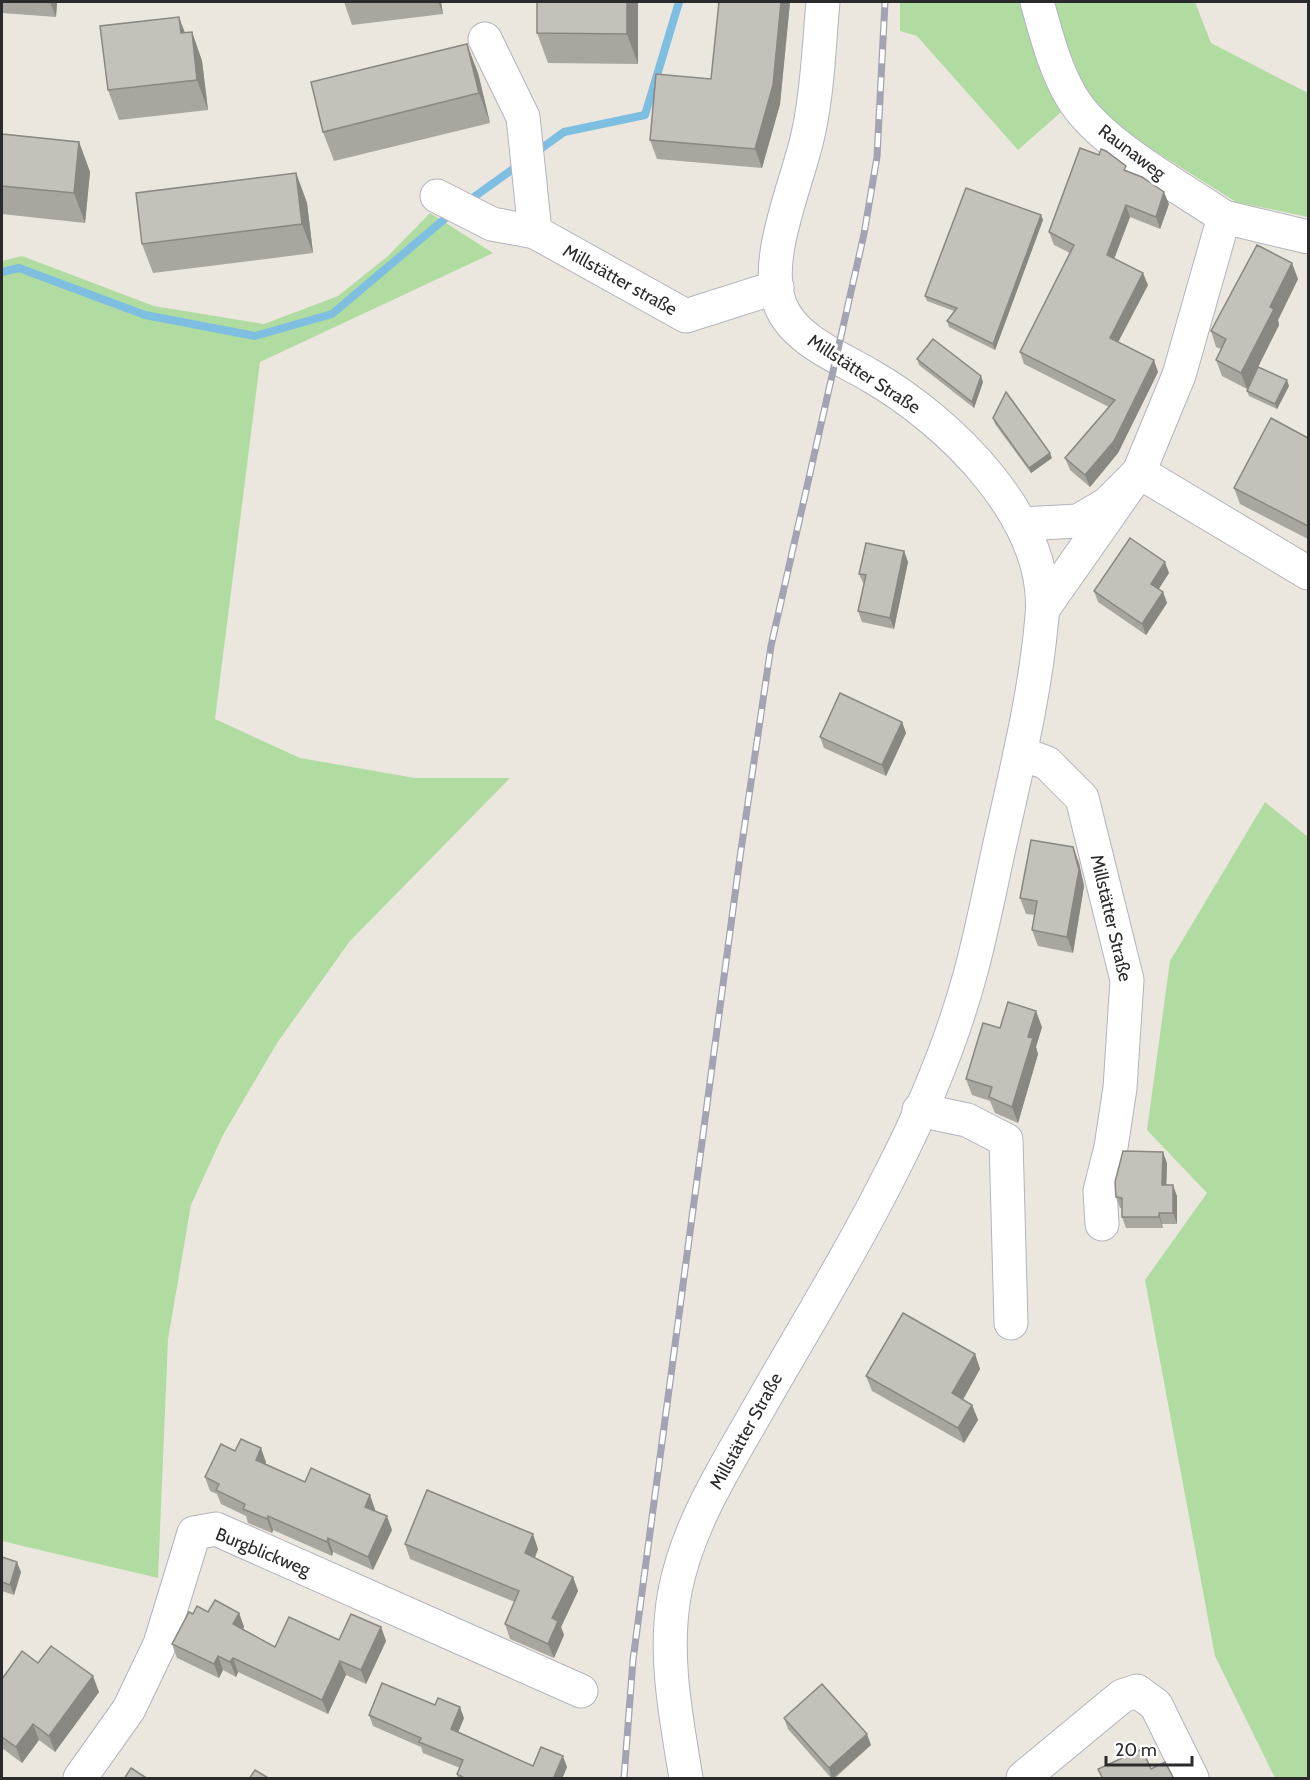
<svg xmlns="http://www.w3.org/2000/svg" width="1310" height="1780" font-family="Cabin,sans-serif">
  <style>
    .green { fill: #b0dca1 }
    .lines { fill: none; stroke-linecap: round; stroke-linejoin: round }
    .stream { stroke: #7ebee1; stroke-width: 8 }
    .minor-casing { stroke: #b2b4bd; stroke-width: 35 }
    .minor { stroke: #fff; stroke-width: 33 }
    .rail-casing { stroke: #a2a3b3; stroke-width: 7 }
    .rail { stroke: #fff; stroke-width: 4.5; stroke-dasharray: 14; stroke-linecap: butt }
    .wall { fill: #a9a6a0 }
    .shaded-wall { fill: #898782 }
    .building { fill: #c4c1ba; stroke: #898782; stroke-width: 1.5 }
    .labels { text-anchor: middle; stroke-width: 6; stroke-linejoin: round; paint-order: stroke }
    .street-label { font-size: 18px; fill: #2b2b2b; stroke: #fff }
  </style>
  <rect width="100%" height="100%" fill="#ebe7df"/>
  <g class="green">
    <path d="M900,2h130l38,104 -50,44 -101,-114 -17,-5z"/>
    <path d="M1051,2h144l16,41 97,50v124l-72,-15 -126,-79 -24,-32 -31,-73z"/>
    <path d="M430,213l63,40 -233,109 -45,357 85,39 115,20h95l-160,163 -73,102 -54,92 -32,70 -23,134 -10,239 -156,-37v-1280l20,-5 132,50 110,18 74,-28 50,-40z"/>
    <path d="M1265,802l43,35v941h-33l-60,-122 -70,-376 62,-87 -60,-63 23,-169z"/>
  </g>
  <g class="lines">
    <g class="stream">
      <path d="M535,153l29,-21 81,-17 34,-113"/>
      <path d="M467,202l53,-38"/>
      <path d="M2,272l17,-4 126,47 110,21 77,-22 122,-103"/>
    </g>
    <defs>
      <g id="minor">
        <path d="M1037,2c9,31 17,65 34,94 26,46 109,91 153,121l-45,158 -40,97 -96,137"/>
        <path d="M485,39l38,78 12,115"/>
        <path d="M437,196l55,28 43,8 151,84 91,-29"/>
        <path d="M1224,217l84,20"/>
        <path d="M1022,524l56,-3 29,-17 32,-32 169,101"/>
        <path d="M1020,753l27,10 35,35 45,182 -7,108 -9,59 -11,44 2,33"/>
        <path d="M919,1110l48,10 39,20 5,183"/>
        <path d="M80,1778l49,-69 31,-65 34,-111 22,-4 365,162"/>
        <path d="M686,1778c-10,-61 -23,-125 -11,-187 12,-62 46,-117 77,-171 47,-83 98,-165 141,-251 31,-61 59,-128 77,-194 13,-47 22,-97 33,-145 16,-71 33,-142 39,-214 8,-98 -93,-195 -171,-240 -30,-18 -78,-36 -91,-72 -18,-47 20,-126 29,-174 9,-42 10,-86 14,-128"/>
        <path d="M1023,1778l99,-82 15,-5 19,14 36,73"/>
      </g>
    </defs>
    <use href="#minor" class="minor-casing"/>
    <use href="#minor" class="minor"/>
    <defs>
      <path id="rail" d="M624,1778l9,-118 107,-803 31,-211 93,-412 13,-77 8,-155"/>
    </defs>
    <use href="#rail" class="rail-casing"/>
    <use href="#rail" class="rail"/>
  </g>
  <g class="wall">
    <path d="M2,2h55l-1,15 -54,-4z"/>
    <path d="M344,2h97l2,12 -91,11z"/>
    <path d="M537,2h101v62l-90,-1 -11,-30z"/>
    <path d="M719,2h71l-10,102 -18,64 -105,-9 -7,-19 61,-61z"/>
    <path d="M192,32l10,29 6,49 -89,10 -11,-30 77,-57z"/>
    <path d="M478,73l12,50 -156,38 -11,-29z"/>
    <path d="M2,134l77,8 11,30 -5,51 -83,-9z"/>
    <path d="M1128,172l41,32 -9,25 -30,-12 -16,42 34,26 -30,57 40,30 -40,81 -28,34 -20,-17 -5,-12 44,-51 -85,-43 -4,-12 50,-99 -16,-8 -5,-13z"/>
    <path d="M296,173l11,30 6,50 -160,20 -11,-29z"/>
    <path d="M1041,215l2,5 -48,130 -46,-23 -2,-6 7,-10 -27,-10 -2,-5z"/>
    <path d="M1298,279l-20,41 1,5 -21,42 31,19 -12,23 -28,-13 -2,-5v-2l-25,-13 -6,-16 5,-11 -5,-2 -5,-16z"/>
    <path d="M917,359l66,23 -9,26 -55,-43z"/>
    <path d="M993,418l59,40 -21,15 -36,-49z"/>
    <path d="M1308,438v101l-68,-35 -6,-16z"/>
    <path d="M904,551l4,11 -14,67 -32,-7 -4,-11 6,-26 -5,-11z"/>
    <path d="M1169,573l-11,16 5,3 4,11 -21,32 -48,-33 -4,-11z"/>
    <path d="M902,722l4,11 -20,43 -62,-28 -4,-11z"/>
    <path d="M1079,863l5,23 -11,67 -35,-7 -6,-16 3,-15 -9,-1 -6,-16z"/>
    <path d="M1042,1027l-6,20 2,7 -20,69 -23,-10 -5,-12 -18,-6 -6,-16 34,-51z"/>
    <path d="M1167,1163l-1,22 11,11v28h-15l1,4h-37l-4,-11v-9h-2l-4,-11z"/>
    <path d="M975,1354l5,15 -17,31 9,5 6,15 -14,23 -92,-52 -6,-15z"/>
    <path d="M235,1451l31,11 -1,2 40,18 70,27 -1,2 18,19 -19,40 -40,-18 -1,4 -59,-26 -1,3 -24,-10 -2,-7 -25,-12 -4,-10 -7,-3 -5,-14z"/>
    <path d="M405,1544l133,5 -3,9 38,19 5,14 -17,36 3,8 -10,23 -44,-19 -5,-15 10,-22 -105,-43z"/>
    <path d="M2,1557l19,15 -7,23 -12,-4z"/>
    <path d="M208,1612l31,1 5,14 -1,2 32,18 64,-7 42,-13 5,14 -20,43 -20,-9 -18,39 -90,-42 -2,5 -13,-7 -4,8 -42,-20 -5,-14 21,-30z"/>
    <path d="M38,1663l61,29 -44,60 -16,-12 -17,23 -20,-15v-69z"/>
    <path d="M369,1715l95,3 -6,14 75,34 34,1 -5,12h-104l-1,-5 3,-6 -37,-15 -2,-6 -48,-21z"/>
    <path d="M784,1718l87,27 -37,34h-2l-44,-50z"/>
  </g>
  <g class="shaded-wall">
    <path d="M50,2h7l-1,15z"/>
    <path d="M438,2h3l2,12z"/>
    <path d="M627,2h11v62l-11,-30z"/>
    <path d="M781,2h9l-10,102 -18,64 -7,-19z"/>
    <path d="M179,17l11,29 -9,-13z"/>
    <path d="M192,32l10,29 6,49 -11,-30z"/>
    <path d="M467,44l11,29 12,50 -11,-30z"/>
    <path d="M79,142l11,30 -5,51 -11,-30z"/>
    <path d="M296,173l11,30 6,50 -11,-29z"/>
    <path d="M1164,192l5,12 -9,25 -4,-12z"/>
    <path d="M1126,205l4,12 -19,50 -4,-12z"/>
    <path d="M1041,215l2,5 -48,130 -2,-6z"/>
    <path d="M1292,263l6,16 -20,41 1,5 -32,64 -6,-16 29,-66z"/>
    <path d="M1143,273l5,12 -34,65 -4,-12z"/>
    <path d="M1154,360l4,12 -40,81 -28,34 -5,-12z"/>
    <path d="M981,376l2,6 -9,26 -2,-6z"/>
    <path d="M1287,380l2,6 -12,23 -2,-5z"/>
    <path d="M1050,453l2,5 -21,15 -2,-5z"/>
    <path d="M904,551l4,11 -14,67 -4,-11z"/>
    <path d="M1165,562l4,11 -14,22 -4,-11z"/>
    <path d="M1163,592l4,11 -21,32 -4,-11z"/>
    <path d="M902,722l4,11 -20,43 -4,-11z"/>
    <path d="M1073,847l6,16 5,23 -11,67 -6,-16z"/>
    <path d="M1036,1011l6,16 -6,20 2,7 -20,69 -6,-16 16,-70z"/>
    <path d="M1163,1152l4,11 -1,33 -4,-11z"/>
    <path d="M1173,1185l4,11v28l-4,-11z"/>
    <path d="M1159,1213l3,11 1,4 -4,-11z"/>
    <path d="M975,1354l5,15 -22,39 -6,-15z"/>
    <path d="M972,1405l6,15 -14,23 -6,-15z"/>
    <path d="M261,1448l5,14 -5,12 -5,-14z"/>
    <path d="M370,1495l5,14 -5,11 -5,-13z"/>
    <path d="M268,1516l5,14 -1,3 -5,-14z"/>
    <path d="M387,1516l5,14 -19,40 -5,-13z"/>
    <path d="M533,1534l5,15 -8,19 -5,-15z"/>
    <path d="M328,1538l5,14 -1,4 -5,-14z"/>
    <path d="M17,1562l4,10 -7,23 -4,-10z"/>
    <path d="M573,1577l5,14 -17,36 3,8 -10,23 -6,-14 4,-26z"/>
    <path d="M239,1613l5,14 -6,11 -5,-14z"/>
    <path d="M381,1627l5,14 -20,43 -5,-14z"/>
    <path d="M218,1656l5,14 -4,8 -5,-14z"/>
    <path d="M233,1658l5,14 -2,5 -6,-15z"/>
    <path d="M340,1661l6,14 -18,39 -6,-14z"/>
    <path d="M93,1676l6,16 -44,60 -6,-16z"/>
    <path d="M460,1707l4,11 -9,22 -4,-11z"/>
    <path d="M33,1724l6,16 -17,23 -6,-16z"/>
    <path d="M867,1734l4,11 -39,34 -3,-11z"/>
    <path d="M563,1756l4,11 -5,12h-9z"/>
  </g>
  <g class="building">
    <path d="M537,2h90v32l-90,-1z"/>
    <path d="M719,2h62l-8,83 -18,64 -105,-9 6,-66 55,5z"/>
    <path d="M179,17l2,16 11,-1 5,48 -89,10 -8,-64z"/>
    <path d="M467,44l12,49 -156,39 -12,-50z"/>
    <path d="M2,134l77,8 -5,51 -72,-7z"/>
    <path d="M1080,148l19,7 2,-6 5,2 20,15 -2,4 18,7 22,15 -8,25 -30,-12 -19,50 36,18 -33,65 44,22 -40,81 -29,34 -20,-17 50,-58 -95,-48 54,-107 -25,-13z"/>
    <path d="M296,173l6,51 -160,20 -6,-51z"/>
    <path d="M966,188l75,27 -48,129 -46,-23 10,-13 -32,-12z"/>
    <path d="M1257,245l35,18 -22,44 4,2 -33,64 -25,-13 10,-21 -15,-8z"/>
    <path d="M933,339l48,37 -9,26 -55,-43z"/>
    <path d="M1258,367l29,13 -12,24 -28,-13z"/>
    <path d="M1006,392l44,61 -21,15 -36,-50z"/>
    <path d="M1271,418l37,20v88l-74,-38z"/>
    <path d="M1130,538l35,24 -14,22 12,8 -21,32 -48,-33z"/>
    <path d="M866,543l38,8 -14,67 -32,-7 8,-36 -7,-1z"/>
    <path d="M840,693l62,29 -20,43 -62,-28z"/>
    <path d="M1031,840l42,7 6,23 -12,67 -35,-7 5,-29 -17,-3z"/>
    <path d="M1008,1002l28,9 -8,26 5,1 -21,69 -23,-10 3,-10 -26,-8 17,-56 17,5z"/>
    <path d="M1123,1151l40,1 -1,33h11v28h-14v4h-37v-19l-6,-1 -1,-15z"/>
    <path d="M903,1313l72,41 -23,39 20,12 -14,23 -92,-52z"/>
    <path d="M241,1439l20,9 -5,12 49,22 6,-14 59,27 -5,12 22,9 -19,41 -40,-19 -1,4 -59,-26 -1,3 -24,-10 2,-5 -29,-14 3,-6 -14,-7 16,-33 14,7z"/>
    <path d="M427,1490l106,44 -8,19 48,24 -21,41 6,3 -10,23 -43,-20 14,-33 -114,-47z"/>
    <path d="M2,1557l15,5 -7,23 -8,-3z"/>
    <path d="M215,1600l24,13 -6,11 42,23 14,-30 50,23 12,-26 30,13 -20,43 -21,-9 -18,39 -89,-42 -3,4 -12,-6 -4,8 -42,-20 17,-32 4,2 4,-8 11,6z"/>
    <path d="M51,1646l42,30 -44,60 -16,-12 -17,23 -14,-10v-58l20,-28 16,12z"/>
    <path d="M382,1683l53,22 3,-7 22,9 -9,22 82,37 8,-19 22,9 -10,23h-87l-9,-5 6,-14 -44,-18 2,-4 -52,-23z"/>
    <path d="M822,1684l45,50 -38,34 -45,-50z"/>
    <path d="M1142,1749l9,20 14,-7 9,17h-71l-5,-10z"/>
    <path d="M131,1768l17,11h-24z"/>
    <path d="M255,1770l15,9h-21z"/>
  </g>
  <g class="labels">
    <g class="street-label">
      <text transform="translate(1132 152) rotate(37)" y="6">Raunaweg</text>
      <text transform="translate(620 280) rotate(29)" y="6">Millstätter straße</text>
      <text transform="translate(864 374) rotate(33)" y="6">Millstätter Straße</text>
      <text transform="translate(1111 918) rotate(77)" y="6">Millstätter Straße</text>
      <text transform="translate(746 1431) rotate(-61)" y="6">Millstätter Straße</text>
      <text transform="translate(263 1552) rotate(22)" y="6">Burgblickweg</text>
    </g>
  </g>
  <rect width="1310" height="1780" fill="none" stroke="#2b2b2b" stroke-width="6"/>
  <path d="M1106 1756v9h86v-9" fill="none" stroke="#2b2b2b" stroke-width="3"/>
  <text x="1115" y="1756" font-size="18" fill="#2b2b2b" stroke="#ffffff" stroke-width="4.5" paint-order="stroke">20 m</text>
</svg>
